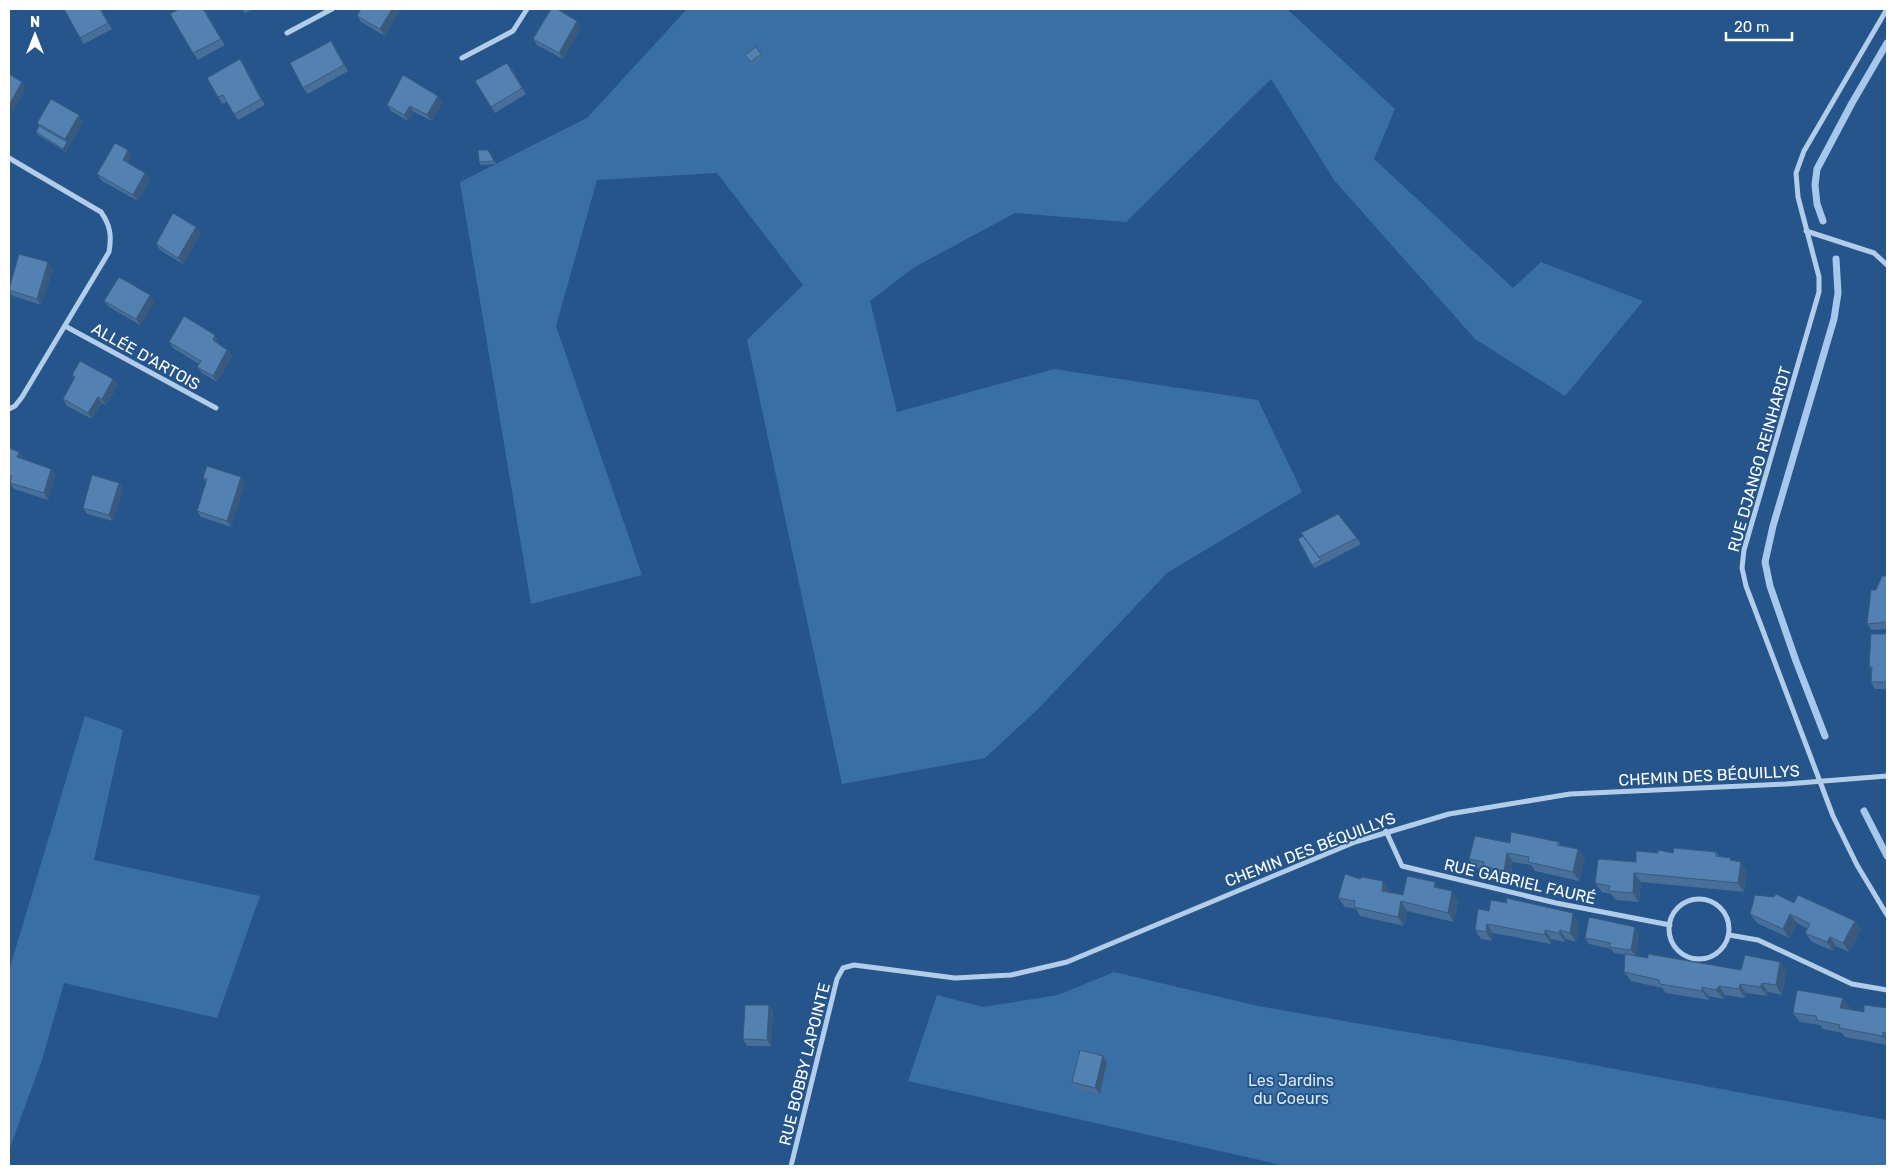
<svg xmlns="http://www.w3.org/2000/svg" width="1896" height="1175" font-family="Rubik,sans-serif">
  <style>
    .green { fill: #3a6fa6 }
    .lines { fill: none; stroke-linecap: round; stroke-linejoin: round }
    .stream { stroke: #a7c8ea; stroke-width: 7 }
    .minor { stroke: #b2cdea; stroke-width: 5 }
    .wall { fill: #476f99 }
    .shaded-wall { fill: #395a7d }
    .building { fill: #5281b2; stroke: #395a7d }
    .labels { text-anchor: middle; stroke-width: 4; stroke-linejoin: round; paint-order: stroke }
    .street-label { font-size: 16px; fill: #fff; stroke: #25558a }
    .park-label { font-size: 16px; fill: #d7e7f7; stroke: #25558a }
  </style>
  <rect width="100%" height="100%" fill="#25558a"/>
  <g class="green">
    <path d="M687,9h600l108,100 -21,50 139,129 28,-26 102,39 -78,95 -90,-57 -141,-159 -63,-101 -145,143 -111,-9 -102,55 -43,33 27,111 157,-43 204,31 44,92 -135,81 -129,136 -53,49 -143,26 -95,-444 56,-55 -86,-112 -120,7 -41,146 86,249 -111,29 -71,-422 127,-64z"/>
    <path d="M85,716l38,14 -29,130 166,36 -43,122 -153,-35 -22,77 -33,90v-179z"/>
    <path d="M1114,972l144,34 293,51 336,63v46h-601l-378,-85 29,-86 46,12 75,-12z"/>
  </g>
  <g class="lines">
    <g class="stream">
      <path d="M1823,221l-6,-17 -2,-19 2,-16 35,-66 35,-60"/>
      <path d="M1825,736l-29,-75 -26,-75 -5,-24 8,-36 61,-207 4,-26 -2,-34"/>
      <path d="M1864,811l23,45"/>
    </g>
    <g class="minor">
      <path d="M1887,9l-83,142 -8,22 2,24 21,80v15l-75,258 -2,18 4,18 87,230 24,49 30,50"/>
      <path d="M287,33l45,-24"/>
      <path d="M462,58l51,-27 14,-22"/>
      <path d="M9,158l92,54c9,13 11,23 8,40l-87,145 -7,9 -6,3"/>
      <path d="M1806,231l68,22 13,12"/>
      <path d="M65,326l151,82"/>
      <path d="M1386,831l16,35 154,37 114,22"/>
      <circle cx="1699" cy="929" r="30"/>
      <path d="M1729,935l29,5 94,44 35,6"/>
      <path d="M791,1166l46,-187 6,-11 11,-3 101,13 56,-3 56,-13 288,-120 94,-28 121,-20 216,-10 101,-8"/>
    </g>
  </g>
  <g class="wall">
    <path d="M101,9l11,20 -28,15 -4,-6z"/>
    <path d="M179,9h25l21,36 -27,15 -5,-7z"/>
    <path d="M242,9h11l-8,4z"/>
    <path d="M361,9h39l-15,27 -24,-14 -4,-6z"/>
    <path d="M577,21l4,6 -18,32 -26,-14 -4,-6z"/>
    <path d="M335,47l13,24 -40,23 -5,-6z"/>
    <path d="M756,47l7,10 -10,8 -8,-10z"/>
    <path d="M244,66l21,39 -27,15 -11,-18 -5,2 -4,-7z"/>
    <path d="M512,69l14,25 -31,19 -4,-6z"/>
    <path d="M438,96l4,6 -10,19 -18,-9 -6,9 -17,-10 -4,-6z"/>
    <path d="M83,121l-17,31 -28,-17 -2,-3 3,-6 -2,-3z"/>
    <path d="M128,150l4,6 -4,7 17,10 5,6 -12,22 -36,-20 -5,-7z"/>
    <path d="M490,153l6,11 -15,1 -2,-3z"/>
    <path d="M196,227l5,6 -18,31 -23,-14 -4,-6z"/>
    <path d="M53,269l-12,36 -28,-9 -4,-6z"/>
    <path d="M104,301l50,1 -14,23 -31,-18z"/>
    <path d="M215,335l4,7 -1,2 9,6 5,6 -15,26 -15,-9 -5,-6 2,-3 -26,-16 -4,-6z"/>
    <path d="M72,375l41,4 5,6 -12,20 -4,-2 -10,16 -25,-13 -4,-7 12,-21z"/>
    <path d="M9,448l10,4 4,6v1l28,10 4,6 -7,25 -34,-11 -4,-6 1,-2 -2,-1z"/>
    <path d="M203,478l42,5 -14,44 -30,-10 -4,-6 9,-29z"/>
    <path d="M119,483l4,6 -10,32 -26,-7 -4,-6z"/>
    <path d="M1357,538l4,6 -38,20 -2,-4 2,4 -9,4 -16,-29z"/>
    <path d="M1887,576v53l-15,1 -5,-6 9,-34z"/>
    <path d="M1887,634v55h-12l-4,-7 1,-12 -3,-3z"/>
    <path d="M1559,842l2,4 17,3 7,9 -6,23 -44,-10 -4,-6 -18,-3 -3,18 -21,-5 -4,-5 -10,-2 -6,-9 41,-16z"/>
    <path d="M1716,852l3,4 13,5 15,10 -3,21 -103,-10 -2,20 -23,-2 -5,-6 -9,-2 -7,-9 41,-21 22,-9z"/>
    <path d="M1360,879l30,11 -1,2 14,3 36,-7 19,12 -4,22 -47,-11 -3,15 -44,-10 -4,-7 -11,-2 -7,-9z"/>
    <path d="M1794,903l61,18 6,9 -12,22 -13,-6 -3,5 -21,-9 -7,-9 3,-4 -11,-6 -8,15 -32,-15 -7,-9z"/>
    <path d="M1489,911l90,11 -3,20 -10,-3 -1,3 -14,-3v5l-58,-11 -1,8 -11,-2 -6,-9z"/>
    <path d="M1639,933l-3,23 -22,-3 -3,-4 -22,-5 -4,-6z"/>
    <path d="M1648,958l93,12 39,-8 6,9 -4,24 -14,-3 -1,4 -21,-3 -1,5 -20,-3 -2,4 -15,-3 1,4 -43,-7 -4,-5 -31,-7 -7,-9z"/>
    <path d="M769,1005l4,6 -2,35h-24l-4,-7z"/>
    <path d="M1850,1007l-1,2 15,3 23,-4v37l-42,-8 -3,-4 -19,-4 -3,-4 -20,-3 -7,-9z"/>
    <path d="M1107,1062l-7,32 -23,-5 -5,-7z"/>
  </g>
  <g class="shaded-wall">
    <path d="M100,9h1l11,20 -4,-6z"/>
    <path d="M203,9h1l21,36 -4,-6z"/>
    <path d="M392,9h8l-15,27 -5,-7z"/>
    <path d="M577,21l4,6 -18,32 -4,-6z"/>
    <path d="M331,41l4,6 13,24 -4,-6z"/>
    <path d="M240,59l4,7 21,39 -4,-6z"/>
    <path d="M507,63l5,6 14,25 -4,-6z"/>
    <path d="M22,82l4,6 -13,24 -4,-6v-1z"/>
    <path d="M438,96l4,6 -10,19 -5,-6z"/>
    <path d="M410,106l4,6 -6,9 -4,-6z"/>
    <path d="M79,115l4,6 -17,31 -3,-3 4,-7 -2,-3z"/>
    <path d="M128,150l4,6 -5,10 -4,-6z"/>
    <path d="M145,173l5,6 -12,22 -5,-6z"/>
    <path d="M196,227l5,6 -18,31 -5,-6z"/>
    <path d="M48,262l5,7 -12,36 -4,-6z"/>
    <path d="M150,295l4,7 -14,23 -4,-6z"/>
    <path d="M215,335l4,7 -2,4 -4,-6z"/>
    <path d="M227,350l5,6 -15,26 -4,-6z"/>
    <path d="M113,379l5,6 -12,20 -4,-6z"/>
    <path d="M98,397l4,6 -10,16 -4,-6z"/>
    <path d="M19,452l4,6 -1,6 -5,-7z"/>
    <path d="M51,469l4,6 -7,25 -4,-7z"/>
    <path d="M241,477l4,6 -14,44 -4,-6z"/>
    <path d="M119,483l4,6 -10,32 -4,-6z"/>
    <path d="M1578,849l7,9 -6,23 -6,-9z"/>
    <path d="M1507,853l6,9 -3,18 -6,-9z"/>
    <path d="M1741,862l6,9 -3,21 -6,-9z"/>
    <path d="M1634,873l7,9 -2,20 -6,-9z"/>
    <path d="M1383,881l7,9 -2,10 -6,-9z"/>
    <path d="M1435,882l6,9 -7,-4z"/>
    <path d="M1452,891l6,9 -4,22 -6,-9z"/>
    <path d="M1401,901l6,10 -3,15 -6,-9z"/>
    <path d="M1573,913l6,9 -3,20 -6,-9z"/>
    <path d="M1790,914l7,9 -8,15 -6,-9z"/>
    <path d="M1855,921l6,9 -12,22 -6,-9z"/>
    <path d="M1487,924l6,9 -1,8 -6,-9z"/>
    <path d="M1635,927l4,6 -3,23 -5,-6z"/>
    <path d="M1545,930l6,9v5l-6,-9z"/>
    <path d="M1560,930l6,9 -1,3 -6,-9z"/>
    <path d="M1830,937l6,9 -3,5 -6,-9z"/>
    <path d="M1780,962l6,9 -4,24 -6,-10z"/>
    <path d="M1762,983l6,9 -1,4 -7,-9z"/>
    <path d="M1740,984l6,9 -1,5 -6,-9z"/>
    <path d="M1719,986l6,9 -2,4 -7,-9z"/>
    <path d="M1702,987l6,9 1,4 -7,-9z"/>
    <path d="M1843,998l7,9 -3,10 -7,-9z"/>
    <path d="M769,1005l4,6 -2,35 -4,-6z"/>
    <path d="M1883,1032l4,6v4l-4,-6z"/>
    <path d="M1103,1056l4,6 -7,32 -5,-6z"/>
  </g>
  <g class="building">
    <path d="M64,9h36l8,14 -28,15z"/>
    <path d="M179,9h24l18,30 -28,14 -23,-39z"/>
    <path d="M361,9h31l-12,20 -23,-13z"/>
    <path d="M551,9h6l20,12 -18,32 -26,-14z"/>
    <path d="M331,41l13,24 -41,23 -13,-25z"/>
    <path d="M756,47l5,7 -10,8 -6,-7z"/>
    <path d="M240,59l21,40 -27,15 -11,-19 -5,2 -11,-19z"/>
    <path d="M507,63l15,25 -31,19 -16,-26z"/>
    <path d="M9,74l13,8 -13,23z"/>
    <path d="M403,75l35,21 -11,19 -17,-9 -6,9 -17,-10z"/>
    <path d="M51,99l28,16 -14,24 -28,-16z"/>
    <path d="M39,126l28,16 -4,7 -27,-17z"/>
    <path d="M115,143l13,7 -5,10 22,13 -12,22 -36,-21z"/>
    <path d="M478,150h10l6,11 -15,1z"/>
    <path d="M173,213l23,14 -18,31 -22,-14z"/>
    <path d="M19,254l29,8 -11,37 -28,-9z"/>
    <path d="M119,277l31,18 -14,24 -32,-18z"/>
    <path d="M184,316l31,19 -2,5 14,10 -14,26 -16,-9 4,-6 -32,-19z"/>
    <path d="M80,361l33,18 -11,20 -4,-2 -10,16 -25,-14 12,-22 -3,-2z"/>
    <path d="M9,448l10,4 -2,5 34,12 -7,24 -34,-10 2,-7 -3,-1z"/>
    <path d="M207,466l34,11 -14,44 -30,-10 10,-32 -4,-1z"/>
    <path d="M92,475l27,8 -10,32 -26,-7z"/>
    <path d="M1338,514l19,24 -38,19 -18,-24z"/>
    <path d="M1303,536l18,24 -9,5 -14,-26z"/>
    <path d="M1882,576h5v46l-20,2 4,-34h5z"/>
    <path d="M1871,634h16v48h-16l1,-15h-3z"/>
    <path d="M1511,832l48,10 -2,3 21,4 -5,23 -45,-10 1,-5 -22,-4 -3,18 -21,-5 1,-4 -15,-3 6,-23 35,7z"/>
    <path d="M1674,848l42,4v4l15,2 -1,2 11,2 -3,21 -104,-10 -1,20 -24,-2 1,-5 -15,-3 3,-24 38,3v-11l22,2v-3l15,3z"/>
    <path d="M1345,874l15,5 2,-2 21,4 -1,10 21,4 4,-19 28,6 -1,5 18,4 -4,22 -47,-12 -3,16 -44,-10 1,-6 -17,-3z"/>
    <path d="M1776,894l18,9 4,-8 57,26 -12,22 -13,-6 -3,5 -22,-9 5,-9 -20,-10 -7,15 -33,-15 5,-19 19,2z"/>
    <path d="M1506,898l67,15 -3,20 -10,-3 -1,3 -14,-3v5l-58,-11 -1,8 -11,-2 3,-21 11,2 2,-11 16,3z"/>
    <path d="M1589,917l46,10 -4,23 -22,-3 2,-4 -26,-5z"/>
    <path d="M1625,954l23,4v-4l93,16 4,-15 35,7 -4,23 -14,-2 -2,4 -20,-3 -1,5 -20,-3 -3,4 -14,-3v4l-42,-7 -1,-4 -35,-8z"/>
    <path d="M1797,990l46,8 -3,10 24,4v-7l23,3v25l-4,-1v4l-44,-8 1,-3 -23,-5 -1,-4 -23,-3z"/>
    <path d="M745,1005h24l-2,35 -24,-1z"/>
    <path d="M1080,1050l23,6 -8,32 -23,-6z"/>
  </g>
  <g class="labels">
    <g class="street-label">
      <text transform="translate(146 356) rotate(29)" y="6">ALLÉE D'ARTOIS</text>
      <text transform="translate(1759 459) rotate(-74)" y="6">RUE DJANGO REINHARDT</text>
      <text transform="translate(1709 775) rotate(-3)" y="6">CHEMIN DES BÉQUILLYS</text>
      <text transform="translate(1310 849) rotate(-21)" y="6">CHEMIN DES BÉQUILLYS</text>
      <text transform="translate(1520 881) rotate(13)" y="6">RUE GABRIEL FAURÉ</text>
      <text transform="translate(804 1064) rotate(-76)" y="6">RUE BOBBY LAPOINTE</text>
    </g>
    <g class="park-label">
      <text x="1291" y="1086">Les Jardins<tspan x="1291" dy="18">du Coeurs</tspan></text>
    </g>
  </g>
  <rect width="1896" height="1175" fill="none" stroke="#ffffff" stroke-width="20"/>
  <g transform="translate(35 35)" stroke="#25558a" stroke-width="4" paint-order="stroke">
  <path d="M0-4L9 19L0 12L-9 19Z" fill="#ffffff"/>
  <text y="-8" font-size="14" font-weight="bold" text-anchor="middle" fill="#ffffff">N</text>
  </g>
  <path d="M1726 32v8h66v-8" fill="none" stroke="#ffffff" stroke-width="2.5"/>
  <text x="1734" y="32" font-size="15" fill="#ffffff" stroke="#25558a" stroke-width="4" paint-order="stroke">20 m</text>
</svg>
